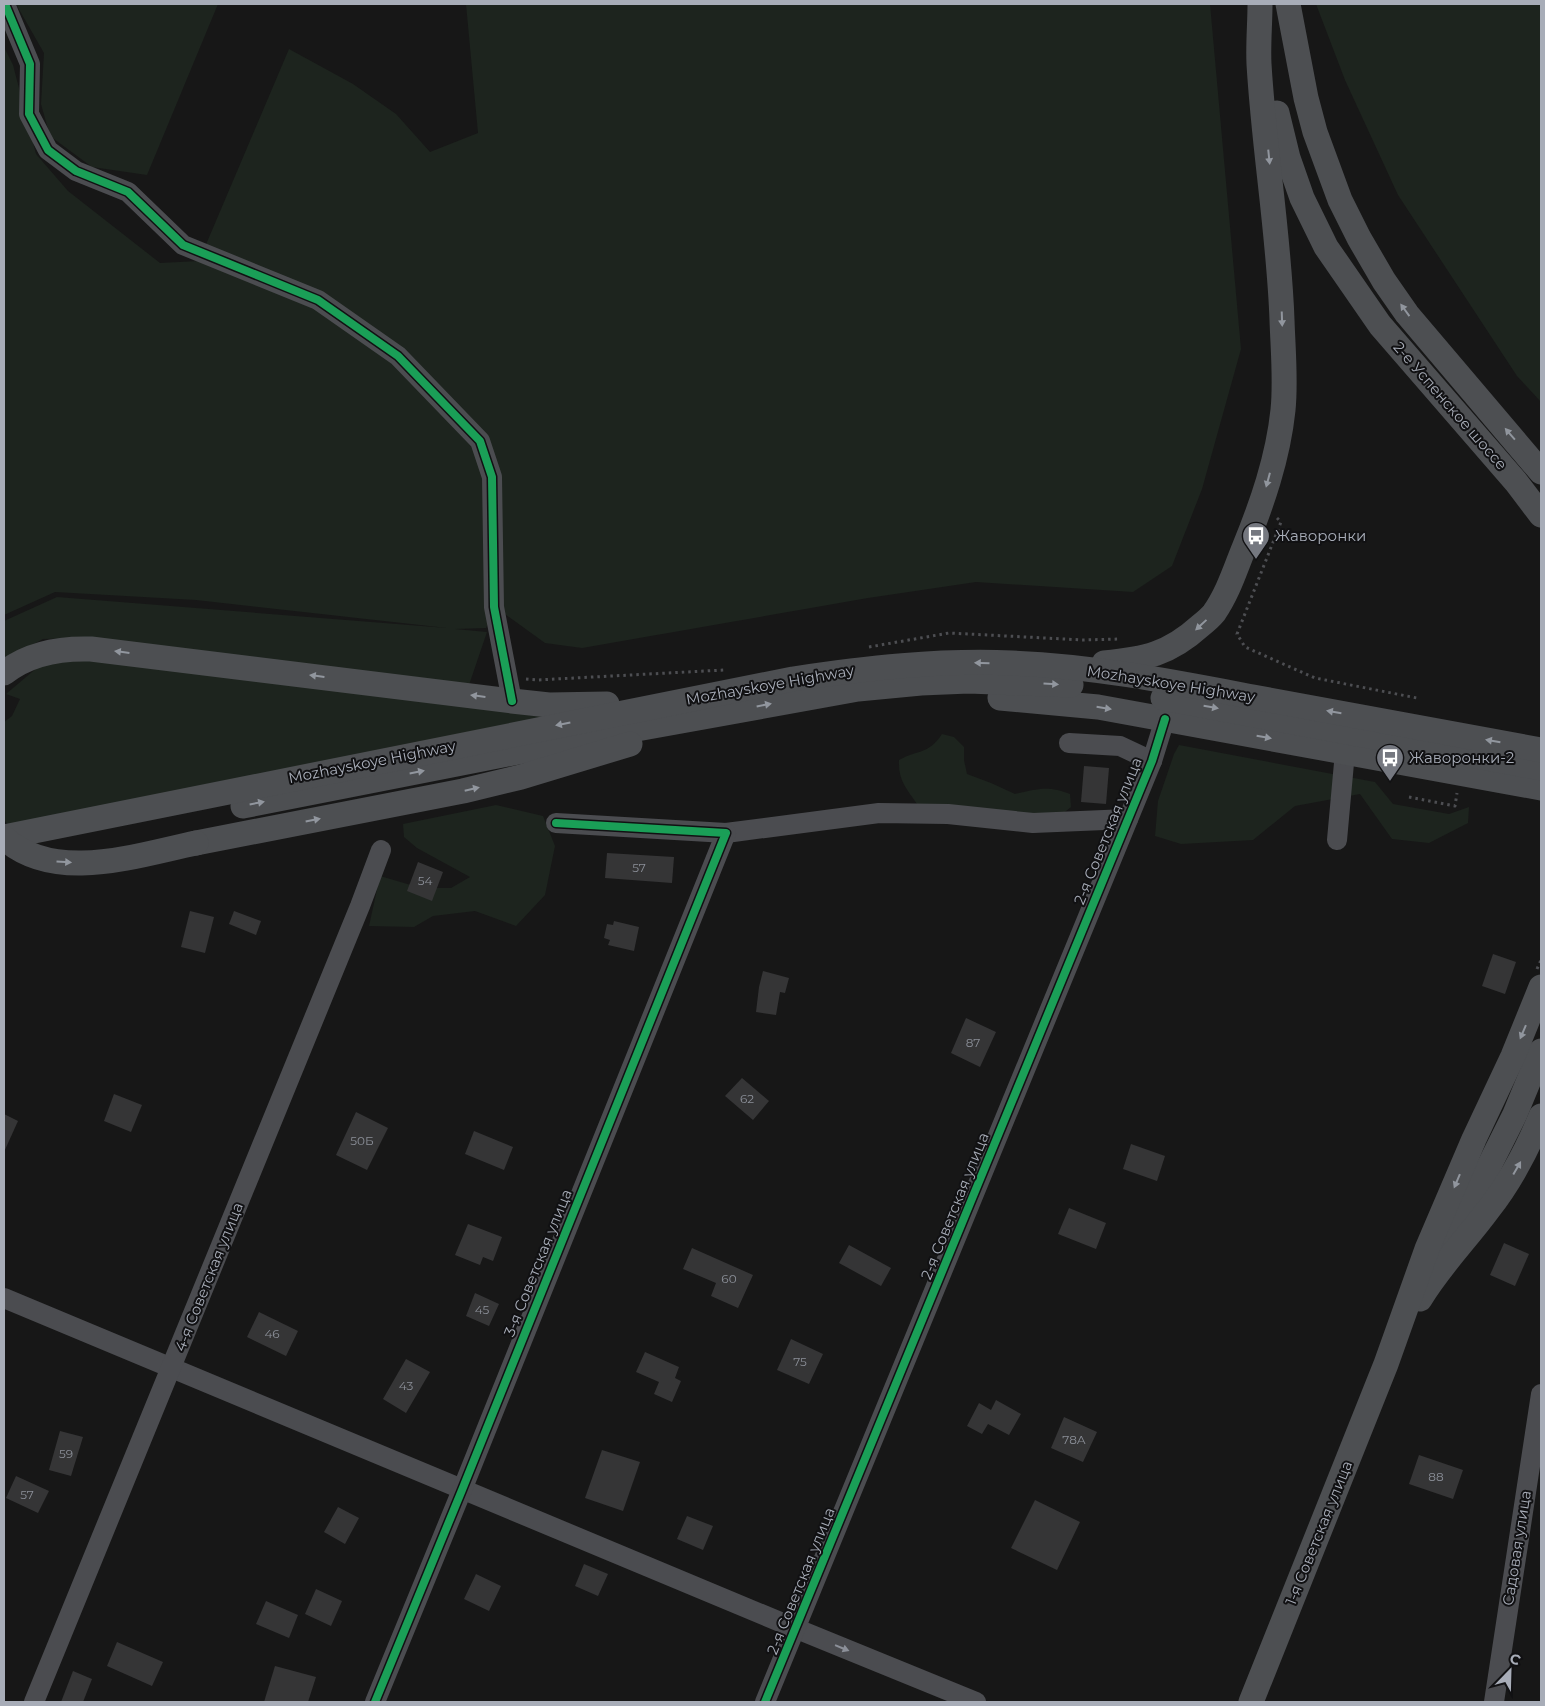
<svg xmlns="http://www.w3.org/2000/svg" width="1545" height="1706" font-family="Montserrat,sans-serif">
  <style>
    .green { fill: #1d241e }
    .building { fill: #353536 }
    .lines { fill: none; stroke-linecap: round; stroke-linejoin: round }
    .path { stroke: #4d4e52; stroke-width: 3; stroke-dasharray: 2.5 4; stroke-linecap: butt }
    .minor { stroke: #4b4c50; stroke-width: 20 }
    .major { stroke: #4d4f52; stroke-width: 25 }
    .major-bridge { stroke: #4d4f52; stroke-width: 25 }
    .cycleway-casing { stroke: #111113; stroke-width: 11 }
    .cycleway { stroke: #1a9f57; stroke-width: 8 }
    .oneway { fill: #91969e }
    .oneway2 { fill: #8c9099 }
    .labels { text-anchor: middle; stroke-width: 4; stroke-linejoin: round; paint-order: stroke }
    .number-label { font-size: 12px; fill: #8b8f98 }
    .street-label { font-size: 15px; fill: #a8adb8; stroke: #111113 }
    .poi-label { font-size: 15px; fill: #a8adb8; stroke: #111113; text-anchor: start }
  </style>
  <rect width="100%" height="100%" fill="#171717"/>
  <g class="green">
    <path d="M16,4h202l-71,171 -55,-8 -42,-31 -9,-32 3,-51z"/>
    <path d="M466,4h744l31,345 -39,140 -30,77 -39,26 -157,-10 -108,16 -286,50 -37,-5 -50,-36 -9,21 -31,1 32,3 -18,53 -381,-47 -45,1 -39,21v-39l53,-24 390,31 -251,-28 -141,-8 -51,23v-568l9,18 23,89 32,37 92,72 39,-2 90,-212 64,35 43,30 34,38 48,-19z"/>
    <path d="M1316,4h225v398l-24,-26 -119,-181 -53,-115z"/>
    <path d="M91,656l482,56 -562,116 -7,-8v-98l8,-6 8,-17 -14,-5 39,-33z"/>
    <path d="M942,734l12,3 10,10v13l3,14 24,9 24,11c21,-5 34,-9 55,0l1,13 -10,8h-27l-117,-11c-11,-16 -19,-24 -18,-44 20,-11 29,-5 43,-26z"/>
    <path d="M1179,745l196,37 18,22 56,10 20,-7 -1,16 -39,20 -37,-4 -32,-45 -65,12 -42,34 -72,4 -26,-8 3,-35 16,-47z"/>
    <path d="M496,805l47,11 12,30 -10,49 -29,31 -41,-15 -42,5 -19,11 -45,-1 11,-50 41,12h30l19,-11 -53,-29 -13,-11 -1,-13z"/>
  </g>
  <g class="building">
    <path d="M1084,766l25,2 -3,36 -25,-2z"/>
    <path d="M607,853l67,4 -2,26 -67,-5z"/>
    <path d="M418,862l25,10 -11,29 -25,-10z"/>
    <path d="M190,911l24,6 -9,36 -24,-6z"/>
    <path d="M234,911l27,10 -5,14 -27,-11z"/>
    <path d="M614,921l25,6 -5,24 -26,-6 2,-5 -6,-2 3,-14 6,1z"/>
    <path d="M1493,954l23,8 -11,32 -23,-8z"/>
    <path d="M763,971l26,7 -4,15 -5,-1 -4,23 -20,-3 3,-25z"/>
    <path d="M966,1018l30,14 -16,35 -29,-14z"/>
    <path d="M742,1078l27,23 -16,19 -28,-24z"/>
    <path d="M114,1094l28,11 -11,27 -27,-11z"/>
    <path d="M356,1112l32,16 -21,42 -31,-15z"/>
    <path d="M4,1114l14,7 -14,31z"/>
    <path d="M474,1131l39,16 -9,23 -39,-16z"/>
    <path d="M1131,1144l34,12 -8,25 -34,-12z"/>
    <path d="M1069,1208l37,15 -10,26 -38,-15z"/>
    <path d="M468,1224l34,13 -9,24 -10,-4 -3,8 -25,-10z"/>
    <path d="M1504,1243l25,11 -14,32 -25,-11z"/>
    <path d="M849,1245l42,23 -10,18 -42,-23z"/>
    <path d="M692,1248l61,27 -15,33 -27,-12 5,-13 -33,-14z"/>
    <path d="M475,1293l24,11 -10,22 -23,-10z"/>
    <path d="M259,1312l39,19 -12,25 -39,-19z"/>
    <path d="M791,1339l32,15 -14,30 -32,-14z"/>
    <path d="M645,1352l34,15 -4,11 6,3 -9,21 -18,-8 5,-12 -23,-10z"/>
    <path d="M406,1359l24,13 -24,41 -23,-14z"/>
    <path d="M996,1400l25,14 -12,21 -21,-11 -6,10 -15,-8 12,-23 12,7z"/>
    <path d="M1064,1417l33,15 -14,30 -32,-14z"/>
    <path d="M60,1431l23,6 -12,39 -22,-6z"/>
    <path d="M602,1450l38,12 -17,49 -38,-13z"/>
    <path d="M1419,1455l44,15 -10,29 -44,-15z"/>
    <path d="M16,1476l33,15 -11,22 -32,-15z"/>
    <path d="M1035,1500l45,22 -23,48 -46,-22z"/>
    <path d="M338,1507l21,11 -14,26 -21,-12z"/>
    <path d="M687,1516l26,10 -10,24 -26,-11z"/>
    <path d="M584,1564l24,10 -10,22 -23,-10z"/>
    <path d="M476,1574l25,12 -12,25 -25,-12z"/>
    <path d="M316,1589l26,12 -11,25 -26,-12z"/>
    <path d="M266,1601l32,14 -9,23 -33,-14z"/>
    <path d="M117,1642l46,20 -11,24 -45,-20z"/>
    <path d="M275,1666l41,11 -8,25h-44z"/>
    <path d="M73,1671l19,8 -9,23h-22z"/>
  </g>
  <g class="lines">
    <g class="path">
      <path d="M1277,518l4,4 -44,112 8,13 70,31 102,20"/>
      <path d="M869,647l80,-14 134,7 38,-1"/>
      <path d="M526,679l11,1 187,-10"/>
      <path d="M1409,797l46,9 2,-13"/>
      <path d="M1537,969l4,-9"/>
    </g>
    <g class="minor">
      <path d="M5,4l25,60 -1,50 19,36 28,21 52,21 55,53 135,55 80,56 82,85 12,36 2,130 18,94"/>
      <path d="M1069,743l51,3 32,15"/>
      <path d="M556,823l170,10 153,-20 69,1 85,9 95,-4"/>
      <path d="M1337,840l8,-88"/>
      <path d="M4,1298l793,331 179,73"/>
      <path d="M34,1702l326,-796 21,-56"/>
      <path d="M375,1702l87,-212 264,-657"/>
      <path d="M765,1702l387,-941 13,-42"/>
      <path d="M1494,1702l47,-308"/>
    </g>
    <g class="major">
      <path d="M1288,4l18,94 9,34 25,68 19,38 25,43 23,33 134,158"/>
      <path d="M1277,113l11,45 14,40 24,49 54,78 136,157 25,33"/>
      <path d="M1104,663c41,-4 65,-9 96,-37 5,-4 10,-8 14,-13 14,-20 21,-43 30,-65 18,-44 34,-90 39,-138 3,-29 0,-60 -1,-90 -3,-86 -18,-170 -23,-256 -1,-20 1,-40 1,-60"/>
      <path d="M4,673c25,-20 55,-25 87,-24l421,52 37,4 58,-1"/>
      <path d="M1000,698l98,9 443,81"/>
      <path d="M1163,698l378,70"/>
      <path d="M243,806l377,-74 238,-43 63,-6 48,-2 102,4"/>
      <path d="M4,837l789,-158c73,-11 145,-19 219,-16 81,3 162,19 241,34 96,17 192,35 288,53"/>
      <path d="M196,843l267,-52 58,-14 109,-33"/>
      <path d="M1442,1252l48,-88 25,-50 26,-63"/>
      <path d="M1420,1299c20,-33 45,-58 68,-89 23,-29 39,-60 53,-94"/>
      <path d="M1251,1702l135,-338 41,-115 47,-110 39,-83 28,-69"/>
    </g>
    <path class="major-bridge" d="M4,838c51,46 133,17 192,5"/>
    <defs>
      <g id="cycleway">
        <path d="M5,4l25,60 -1,50 19,36 28,21 52,21 55,53 135,55 80,56 82,85 12,36 2,130 18,94"/>
        <path d="M375,1702l87,-212 264,-657 -170,-10"/>
        <path d="M765,1702l387,-941 13,-42"/>
      </g>
    </defs>
    <use href="#cycleway" class="cycleway-casing"/>
    <use href="#cycleway" class="cycleway"/>
  </g>
  <defs><path id="oneway-solid" d="M-6-.8H1V-3.2L6.5 0L1 3.2V.8H-6Z" transform="scale(1.25)"/></defs>
  <g class="oneway">
    <use href="#oneway-solid" transform="translate(1269 157) rotate(84)"/>
    <use href="#oneway-solid" transform="translate(1405 310) rotate(-126)"/>
    <use href="#oneway-solid" transform="translate(1282 319) rotate(88)"/>
    <use href="#oneway-solid" transform="translate(1510 434) rotate(-131)"/>
    <use href="#oneway-solid" transform="translate(1268 480) rotate(105)"/>
    <use href="#oneway-solid" transform="translate(1201 625) rotate(137)"/>
    <use href="#oneway-solid" transform="translate(122 652) rotate(-173)"/>
    <use href="#oneway-solid" transform="translate(982 663) rotate(-179)"/>
    <use href="#oneway-solid" transform="translate(317 676) rotate(-173)"/>
    <use href="#oneway-solid" transform="translate(1051 684) rotate(3)"/>
    <use href="#oneway-solid" transform="translate(478 696) rotate(-173)"/>
    <use href="#oneway-solid" transform="translate(764 705) rotate(-11)"/>
    <use href="#oneway-solid" transform="translate(1211 707) rotate(10)"/>
    <use href="#oneway-solid" transform="translate(1104 708) rotate(9)"/>
    <use href="#oneway-solid" transform="translate(1334 712) rotate(-170)"/>
    <use href="#oneway-solid" transform="translate(563 724) rotate(169)"/>
    <use href="#oneway-solid" transform="translate(1264 737) rotate(10)"/>
    <use href="#oneway-solid" transform="translate(1493 741) rotate(-170)"/>
    <use href="#oneway-solid" transform="translate(417 772) rotate(-11)"/>
    <use href="#oneway-solid" transform="translate(472 789) rotate(-13)"/>
    <use href="#oneway-solid" transform="translate(257 803) rotate(-11)"/>
    <use href="#oneway-solid" transform="translate(313 820) rotate(-11)"/>
    <use href="#oneway-solid" transform="translate(64 862) rotate(3)"/>
    <use href="#oneway-solid" transform="translate(1523 1032) rotate(113)"/>
    <use href="#oneway-solid" transform="translate(1517 1168) rotate(-60)"/>
    <use href="#oneway-solid" transform="translate(1457 1181) rotate(113)"/>
  </g>
  <use class="oneway2" href="#oneway-solid" transform="translate(842 1648) rotate(22)"/>
  <defs>
    <symbol id="bus-pin" viewBox="-11 -11 22 30"><path d="M0 17L-7.5 6A9.5 9.5 0 1 1 7.5 6Z" fill="#757880" stroke="#111113"/><path d="M-5-6H5V4H4V6H2V4H-2V6H-4V4H-5ZM-3.5-4V0h7V-4ZM-3.5 1.2v1.5H-2V1.2ZM2 1.2v1.5H3.5V1.2Z" fill="#fff"/></symbol>
  </defs>
  <g fill-rule="evenodd">
    <use href="#bus-pin" x="1240" y="520" width="32" height="43"/>
    <use href="#bus-pin" x="1374" y="742" width="32" height="43"/>
  </g>
  <g class="labels">
    <g class="number-label">
      <text x="639" y="872">57</text>
      <text x="425" y="885">54</text>
      <text x="973" y="1047">87</text>
      <text x="747" y="1103">62</text>
      <text x="362" y="1145">50Б</text>
      <text x="729" y="1283">60</text>
      <text x="482" y="1314">45</text>
      <text x="272" y="1338">46</text>
      <text x="800" y="1366">75</text>
      <text x="406" y="1390">43</text>
      <text x="1074" y="1444">78А</text>
      <text x="66" y="1458">59</text>
      <text x="1436" y="1481">88</text>
      <text x="27" y="1499">57</text>
    </g>
    <g class="street-label">
      <text transform="translate(1450 406) rotate(49)" y="5">2-е Успенское шоссе</text>
      <text transform="translate(1171 684) rotate(9)" y="5">Mozhayskoye Highway</text>
      <text transform="translate(770 685) rotate(-10)" y="5">Mozhayskoye Highway</text>
      <text transform="translate(372 762) rotate(-11)" y="5">Mozhayskoye Highway</text>
      <text transform="translate(1108 831) rotate(-68)" y="5">2-я Советская улица</text>
      <text transform="translate(955 1206) rotate(-68)" y="5">2-я Советская улица</text>
      <text transform="translate(538 1263) rotate(-68)" y="5">3-я Советская улица</text>
      <text transform="translate(209 1277) rotate(-68)" y="5">4-я Советская улица</text>
      <text transform="translate(1319 1533) rotate(-68)" y="5">1-я Советская улица</text>
      <text transform="translate(1517 1548) rotate(-81)" y="5">Садовая улица</text>
      <text transform="translate(801 1581) rotate(-68)" y="5">2-я Советская улица</text>
    </g>
    <g class="poi-label">
      <text x="1275" y="541">Жаворонки</text>
      <text x="1409" y="763">Жаворонки-2</text>
    </g>
  </g>
  <rect width="1545" height="1706" fill="none" stroke="#a8adb8" stroke-width="10"/>
  <g transform="translate(1510 1671) rotate(23)" stroke="#111113" stroke-width="4" paint-order="stroke">
  <path d="M0-4L9 19L0 12L-9 19Z" fill="#a8adb8"/>
  <text y="-8" font-size="14" font-weight="bold" text-anchor="middle" fill="#a8adb8">С</text>
  </g>
</svg>
